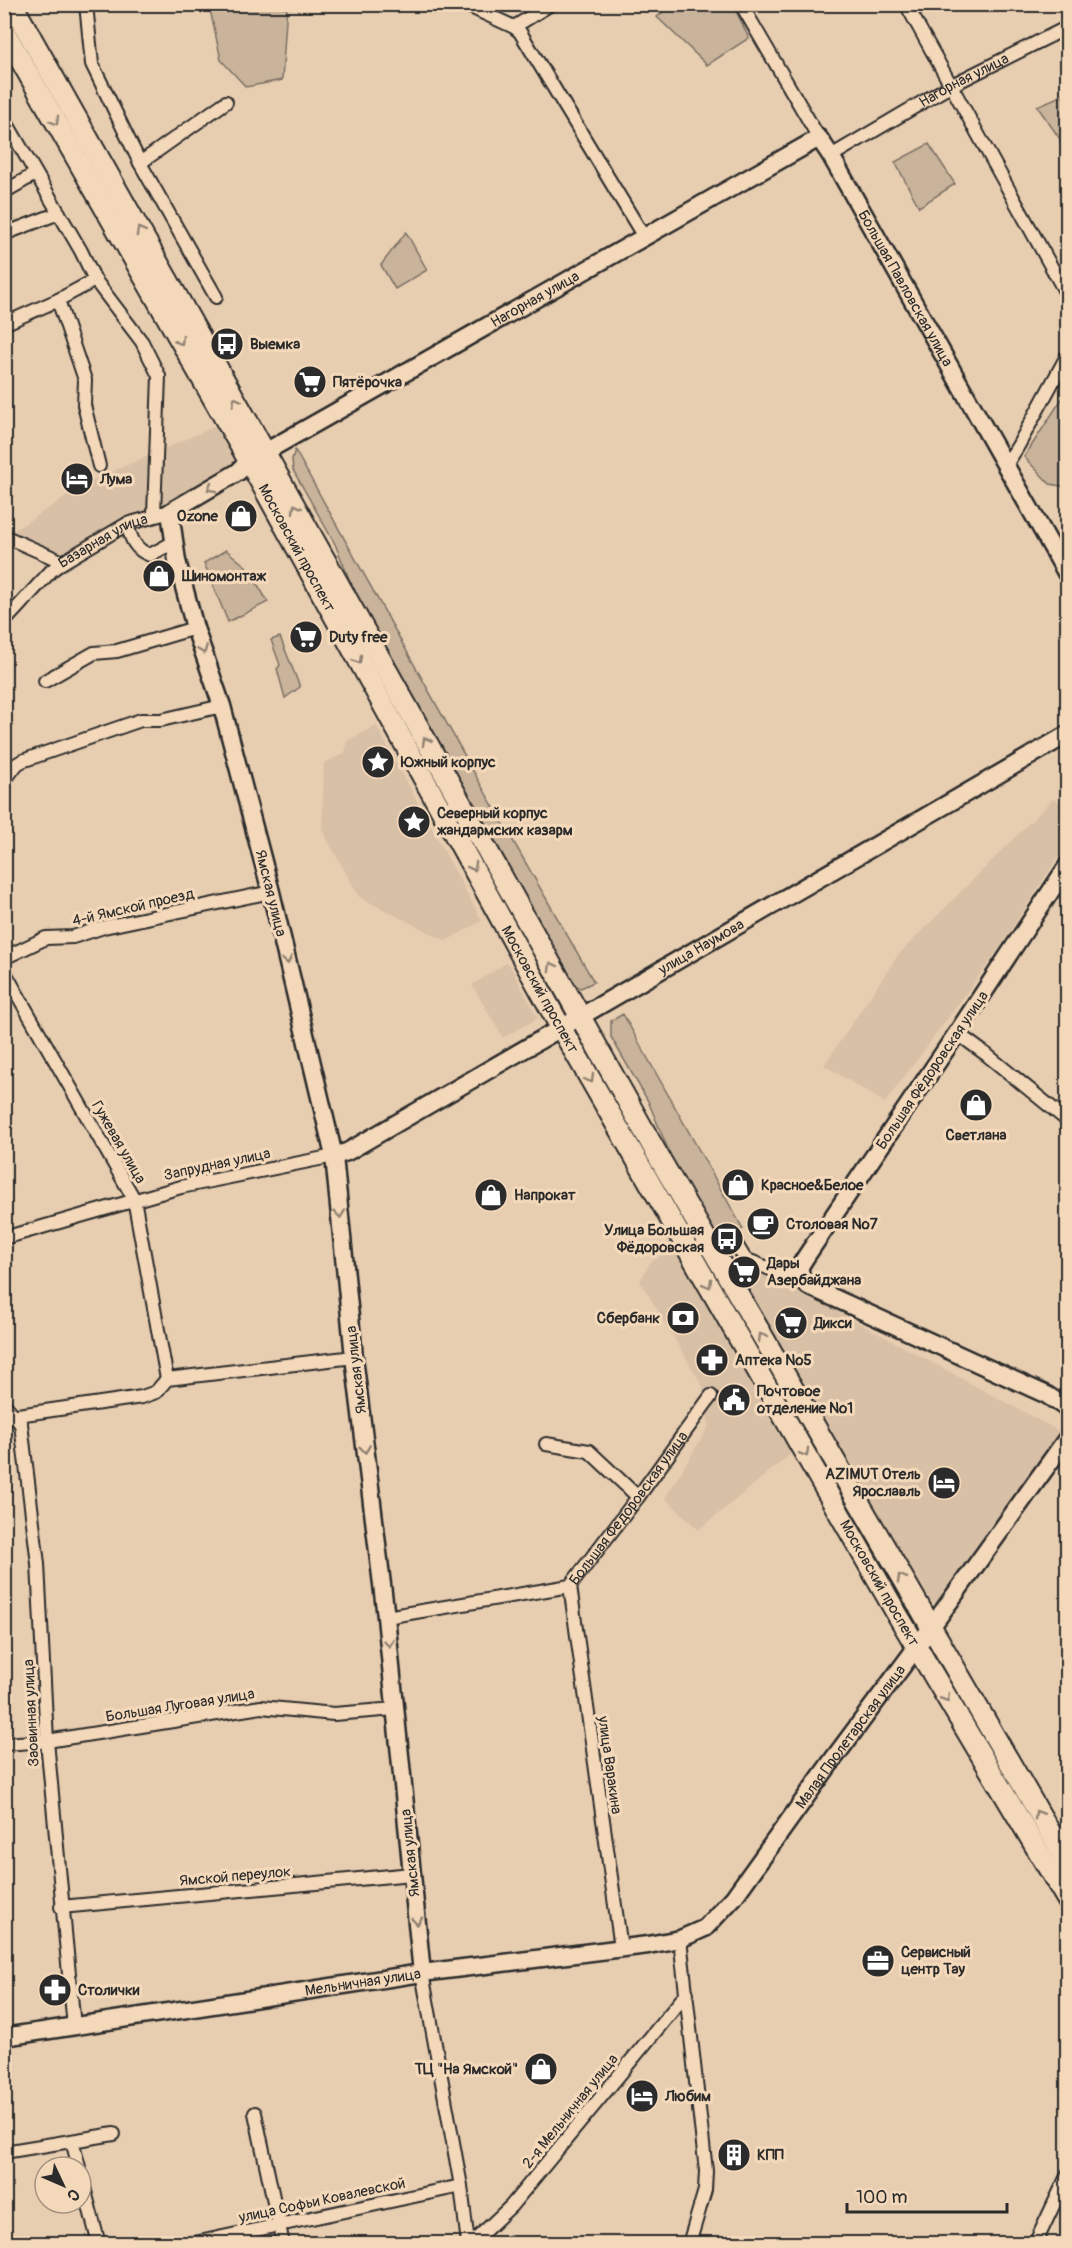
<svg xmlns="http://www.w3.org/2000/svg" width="1072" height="2248" font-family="Pangolin,sans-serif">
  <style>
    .built { fill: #d8c0a6 }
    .green { fill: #c9b39b; stroke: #7a6f63; stroke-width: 1.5 }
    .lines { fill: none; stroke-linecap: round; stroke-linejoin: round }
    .street-casing { stroke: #2b2b2b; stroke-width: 16 }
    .secondary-casing { stroke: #2b2b2b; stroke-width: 21 }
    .primary-casing { stroke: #2b2b2b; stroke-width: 24 }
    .street { stroke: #f4d8ba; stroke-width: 12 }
    .secondary { stroke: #f4d8ba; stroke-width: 16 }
    .primary { stroke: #f4d8ba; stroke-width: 20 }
    .oneway { stroke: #908272 }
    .labels { text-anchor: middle; stroke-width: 6; stroke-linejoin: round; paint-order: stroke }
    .street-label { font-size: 15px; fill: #2b2b2b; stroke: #f4d8ba }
    .poi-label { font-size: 15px; font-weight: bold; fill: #2b2b2b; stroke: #f4d8ba; text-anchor: start }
  </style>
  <rect width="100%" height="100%" fill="#e8ceb1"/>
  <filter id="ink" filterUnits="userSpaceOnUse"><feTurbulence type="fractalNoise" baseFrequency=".0167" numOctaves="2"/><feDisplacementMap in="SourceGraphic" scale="12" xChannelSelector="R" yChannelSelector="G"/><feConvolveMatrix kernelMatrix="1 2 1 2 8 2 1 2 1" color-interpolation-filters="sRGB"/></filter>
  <g filter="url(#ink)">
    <g class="built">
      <path d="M218,425l19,36 -67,51 -117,57 -48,-29v-4l86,-55z"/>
      <path d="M376,725l106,196 -36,20 -87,-44 -37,-67 2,-67 21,-10 2,-12z"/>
      <path d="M1053,799l14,8v36l-68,106 -114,154 -61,-38 74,-110z"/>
      <path d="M506,963l3,1 29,54 -35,20 -31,-53z"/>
      <path d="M673,1247l119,206 -93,77 -34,-32 44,-72 -7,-41 -62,-104 10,-18z"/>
      <path d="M745,1259l51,30 263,142 -123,173 -13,-5 -189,-335z"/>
    </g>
    <g class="green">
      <path d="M209,5h78l-5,75 -36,7 -25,-27z"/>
      <path d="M671,5h62l16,33 -42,27 -50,-48z"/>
      <path d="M1063,95l4,9 1,42 -6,5 -2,-12 -23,-33z"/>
      <path d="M929,144l26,40 -36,23 -24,-45z"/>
      <path d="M406,232l21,38 -32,19 -14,-24z"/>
      <path d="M1067,391v96l-17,-3 -26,-27z"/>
      <path d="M295,450l186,335 113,197 -13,6 -14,-6 -215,-396 -17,-42 -42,-74 -1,-11z"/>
      <path d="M226,550l22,18 20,34 -40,20 -24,-59z"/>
      <path d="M280,637l20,50 -15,11 -8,-29 3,-4 -9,-25z"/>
      <path d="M623,1014l120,215 -24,13 -49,-88 -22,-53 -37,-64v-16z"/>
    </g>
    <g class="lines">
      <defs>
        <g id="street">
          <path d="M86,4l6,60 48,99 76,134"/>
          <path d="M464,4l50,23 6,5 124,205"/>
          <path d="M741,4l78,134"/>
          <path d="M906,4l162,293"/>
          <path d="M514,27l37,-23"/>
          <path d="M6,122l75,129 14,29 47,62 17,34 -5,138 16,-2"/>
          <path id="s1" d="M831,156l119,-70 118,-59"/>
          <path d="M140,163l86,-61"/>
          <path d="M4,192l31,-18"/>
          <path d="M4,234l55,-21"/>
          <path d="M58,300l27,80 -1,25 15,61"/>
          <path d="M4,324l54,-24 37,-20"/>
          <path d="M1006,465l12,-19 50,-92"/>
          <path d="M127,524c4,15 8,26 23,31l24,-13"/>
          <path d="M4,536l59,26"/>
          <path id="s2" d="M4,622l48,-52 11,-8 64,-38 36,-10"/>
          <path d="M45,681l49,-28 23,-2 78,-23"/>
          <path d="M4,781l13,-17 5,-3 119,-41h20l61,-14"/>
          <path d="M4,958l42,-20 27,-1 31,-10 167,-35"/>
          <path d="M4,971l130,228 33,180"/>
          <path d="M957,1033l30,22 81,66"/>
          <path d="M4,1238l177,-51 153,-31"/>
          <path d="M736,1244l9,15 33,13 22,3"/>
          <path d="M4,1404l17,20 17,140 9,177 27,286"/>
          <path d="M4,1417l138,-20 14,-5 11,-13 187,-22"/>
          <path d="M546,1444l43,7 49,46"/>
          <path d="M570,1586l51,362"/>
          <path id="s3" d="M386,1617l184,-31 68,-89 73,-101"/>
          <path d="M4,1744l43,-3 214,-34 73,7 61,-5"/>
          <path d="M61,1907l351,-33"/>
          <path d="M680,1939l26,232 -1,19 -16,54"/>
          <path d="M422,1973l39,213 7,58"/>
          <path d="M255,2113l28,131"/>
          <path d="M72,2141l7,26"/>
          <path d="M4,2152l110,-18"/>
          <path d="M81,2176l18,68"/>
          <path d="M190,2244l271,-58"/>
          <path d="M471,2244l40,-38 176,-213"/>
          <path d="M1035,2244l33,-70"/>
        </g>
        <g id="secondary">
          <path d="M1068,865l-111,168 -150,222 -7,11v9l8,11 239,109 21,14"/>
          <path id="s4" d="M334,1156l13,-4 721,-418"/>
          <path id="s5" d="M422,1973l-36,-356 -32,-260 -20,-201 -63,-264 -49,-186 -27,-78 -18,-67 -7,-49 68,-40 11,-11 570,-323 12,18 237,420"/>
          <path id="s6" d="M4,2037l418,-64 226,-28 32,-6 25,-11 29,-31 100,-139 96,-129 138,-192"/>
        </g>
        <g id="primary">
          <path d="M12,4l237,420 412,737 407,702"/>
          <path id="s7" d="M4,31l245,430 312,567 336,586 171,287"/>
        </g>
      </defs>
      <use href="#street" class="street-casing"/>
      <use href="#secondary" class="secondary-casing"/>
      <use href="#primary" class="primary-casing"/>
      <use href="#street" class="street"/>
      <use href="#secondary" class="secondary"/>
      <use href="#primary" class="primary"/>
    </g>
    <defs><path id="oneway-chevron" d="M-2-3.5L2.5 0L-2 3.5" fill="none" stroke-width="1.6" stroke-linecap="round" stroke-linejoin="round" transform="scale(1.5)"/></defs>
    <g class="oneway">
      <use href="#oneway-chevron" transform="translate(55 121) rotate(60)"/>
      <use href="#oneway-chevron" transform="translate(140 231) rotate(-119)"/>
      <use href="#oneway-chevron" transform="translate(180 341) rotate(60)"/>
      <use href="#oneway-chevron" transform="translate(236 401) rotate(-119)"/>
      <use href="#oneway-chevron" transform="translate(211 488) rotate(150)"/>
      <use href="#oneway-chevron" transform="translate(296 508) rotate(-119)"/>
      <use href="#oneway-chevron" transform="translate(203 650) rotate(69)"/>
      <use href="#oneway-chevron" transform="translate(358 660) rotate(61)"/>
      <use href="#oneway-chevron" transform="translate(426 741) rotate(-119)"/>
      <use href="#oneway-chevron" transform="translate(473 867) rotate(61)"/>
      <use href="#oneway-chevron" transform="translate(287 960) rotate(77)"/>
      <use href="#oneway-chevron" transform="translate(552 966) rotate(-119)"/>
      <use href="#oneway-chevron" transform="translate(590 1079) rotate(60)"/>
      <use href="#oneway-chevron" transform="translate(340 1214) rotate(84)"/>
      <use href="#oneway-chevron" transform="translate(708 1284) rotate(60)"/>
      <use href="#oneway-chevron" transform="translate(762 1337) rotate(-120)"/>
      <use href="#oneway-chevron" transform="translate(365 1449) rotate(83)"/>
      <use href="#oneway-chevron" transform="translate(805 1453) rotate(60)"/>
      <use href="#oneway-chevron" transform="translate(901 1578) rotate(-120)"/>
      <use href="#oneway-chevron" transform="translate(389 1643) rotate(84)"/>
      <use href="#oneway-chevron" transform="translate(946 1698) rotate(59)"/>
      <use href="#oneway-chevron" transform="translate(1038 1814) rotate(-121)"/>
      <use href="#oneway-chevron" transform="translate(417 1921) rotate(84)"/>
    </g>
  </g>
  <defs>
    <symbol id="bus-disc" viewBox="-11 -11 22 22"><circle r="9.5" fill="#2b2b2b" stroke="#f4d8ba"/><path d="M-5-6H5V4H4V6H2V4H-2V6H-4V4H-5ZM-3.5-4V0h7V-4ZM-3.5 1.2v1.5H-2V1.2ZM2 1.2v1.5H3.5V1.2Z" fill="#fff"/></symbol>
    <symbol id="supermarket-disc" viewBox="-11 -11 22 22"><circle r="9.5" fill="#2b2b2b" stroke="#f4d8ba"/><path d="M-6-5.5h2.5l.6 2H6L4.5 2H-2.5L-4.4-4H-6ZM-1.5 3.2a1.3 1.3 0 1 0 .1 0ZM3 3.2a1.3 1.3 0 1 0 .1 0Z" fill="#fff"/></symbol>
    <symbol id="hotel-disc" viewBox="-11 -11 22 22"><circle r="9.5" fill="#2b2b2b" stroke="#f4d8ba"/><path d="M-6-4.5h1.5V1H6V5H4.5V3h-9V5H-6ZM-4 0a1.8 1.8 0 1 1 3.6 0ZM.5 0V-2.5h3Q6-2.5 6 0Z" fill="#fff"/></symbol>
    <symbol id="shop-disc" viewBox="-11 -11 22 22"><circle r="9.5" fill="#2b2b2b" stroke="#f4d8ba"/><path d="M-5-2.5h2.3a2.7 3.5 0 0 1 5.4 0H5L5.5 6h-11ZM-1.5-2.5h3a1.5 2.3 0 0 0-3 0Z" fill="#fff"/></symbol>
    <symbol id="sight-disc" viewBox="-11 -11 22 22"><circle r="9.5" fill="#2b2b2b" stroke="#f4d8ba"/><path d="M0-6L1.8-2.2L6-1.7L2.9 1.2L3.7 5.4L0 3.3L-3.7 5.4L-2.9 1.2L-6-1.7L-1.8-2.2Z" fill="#fff"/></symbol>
    <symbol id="cafe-disc" viewBox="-11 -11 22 22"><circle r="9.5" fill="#2b2b2b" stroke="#f4d8ba"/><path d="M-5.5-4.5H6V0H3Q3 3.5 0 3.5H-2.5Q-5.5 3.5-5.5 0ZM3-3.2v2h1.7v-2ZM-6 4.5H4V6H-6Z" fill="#fff"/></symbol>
    <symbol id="bank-disc" viewBox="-11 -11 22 22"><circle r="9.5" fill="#2b2b2b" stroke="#f4d8ba"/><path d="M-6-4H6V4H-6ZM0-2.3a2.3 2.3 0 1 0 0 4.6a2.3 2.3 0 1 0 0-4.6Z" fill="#fff"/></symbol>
    <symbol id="pharmacy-disc" viewBox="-11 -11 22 22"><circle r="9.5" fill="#2b2b2b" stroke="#f4d8ba"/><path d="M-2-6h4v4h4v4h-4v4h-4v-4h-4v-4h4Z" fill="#fff"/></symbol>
    <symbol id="civic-disc" viewBox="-11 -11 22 22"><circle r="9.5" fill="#2b2b2b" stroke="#f4d8ba"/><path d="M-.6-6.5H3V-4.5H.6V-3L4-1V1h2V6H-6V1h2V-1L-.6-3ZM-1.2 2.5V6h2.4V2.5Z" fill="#fff"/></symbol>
    <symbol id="office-disc" viewBox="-11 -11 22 22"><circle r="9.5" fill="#2b2b2b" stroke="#f4d8ba"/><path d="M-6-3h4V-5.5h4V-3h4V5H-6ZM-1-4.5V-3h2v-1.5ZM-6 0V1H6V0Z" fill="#fff"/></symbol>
    <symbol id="building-disc" viewBox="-11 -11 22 22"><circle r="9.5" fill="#2b2b2b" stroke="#f4d8ba"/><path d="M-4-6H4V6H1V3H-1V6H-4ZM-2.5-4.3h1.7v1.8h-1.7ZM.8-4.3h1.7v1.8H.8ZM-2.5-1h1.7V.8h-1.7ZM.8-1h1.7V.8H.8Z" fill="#fff"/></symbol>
  </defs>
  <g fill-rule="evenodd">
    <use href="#bus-disc" x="208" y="325" width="38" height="38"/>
    <use href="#supermarket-disc" x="291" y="363" width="38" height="38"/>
    <use href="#hotel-disc" x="58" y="460" width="38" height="38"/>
    <use href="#shop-disc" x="222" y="497" width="38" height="38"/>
    <use href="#shop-disc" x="140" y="557" width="38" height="38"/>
    <use href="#supermarket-disc" x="287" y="618" width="38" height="38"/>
    <use href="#sight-disc" x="359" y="743" width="38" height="38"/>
    <use href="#sight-disc" x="395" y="803" width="38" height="38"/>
    <use href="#shop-disc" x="957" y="1086" width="38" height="38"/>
    <use href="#shop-disc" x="719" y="1166" width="38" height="38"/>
    <use href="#shop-disc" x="472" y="1176" width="38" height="38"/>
    <use href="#cafe-disc" x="744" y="1205" width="38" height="38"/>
    <use href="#bus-disc" x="708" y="1220" width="38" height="38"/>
    <use href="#supermarket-disc" x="725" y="1253" width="38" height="38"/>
    <use href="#bank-disc" x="664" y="1299" width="38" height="38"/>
    <use href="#supermarket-disc" x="772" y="1304" width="38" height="38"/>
    <use href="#pharmacy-disc" x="693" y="1341" width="38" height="38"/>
    <use href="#civic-disc" x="715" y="1381" width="38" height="38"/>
    <use href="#hotel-disc" x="925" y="1464" width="38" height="38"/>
    <use href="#office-disc" x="859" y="1942" width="38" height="38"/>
    <use href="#pharmacy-disc" x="36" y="1971" width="38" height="38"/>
    <use href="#shop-disc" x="522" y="2050" width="38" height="38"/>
    <use href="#hotel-disc" x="623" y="2077" width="38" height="38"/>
    <use href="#building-disc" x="715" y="2136" width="38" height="38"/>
  </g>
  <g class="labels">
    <g class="street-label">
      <text dy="5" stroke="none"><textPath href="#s1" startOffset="153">Нагорная улица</textPath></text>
      <text dy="5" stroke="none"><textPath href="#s5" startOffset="2410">Большая Павловская улица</textPath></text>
      <text dy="5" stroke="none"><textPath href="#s5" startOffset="1910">Нагорная улица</textPath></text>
      <text dy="5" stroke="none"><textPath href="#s2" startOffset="130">Базарная улица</textPath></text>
      <text dy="5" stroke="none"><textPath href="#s7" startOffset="594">Московский проспект</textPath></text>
      <text transform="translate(271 893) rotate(76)" y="5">Ямская улица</text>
      <text transform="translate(133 907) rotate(-13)" y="5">4-й Ямской проезд</text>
      <text dy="5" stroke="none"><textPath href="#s4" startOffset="423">улица Наумова</textPath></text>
      <text dy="5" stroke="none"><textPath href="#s7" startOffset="1098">Московский проспект</textPath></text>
      <text transform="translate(932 1070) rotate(-56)" y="5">Большая Фёдоровская улица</text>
      <text transform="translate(119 1142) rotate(60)" y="5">Гужевая улица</text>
      <text transform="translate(217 1164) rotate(-12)" y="5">Запрудная улица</text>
      <text transform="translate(356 1370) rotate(-97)" y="5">Ямская улица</text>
      <text dy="5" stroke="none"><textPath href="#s3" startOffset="284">Большая Фёдоровская улица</textPath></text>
      <text dy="5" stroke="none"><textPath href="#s7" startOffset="1782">Московский проспект</textPath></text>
      <text transform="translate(180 1705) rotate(-9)" y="5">Большая Луговая улица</text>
      <text transform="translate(31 1713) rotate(-93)" y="5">Заовинная улица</text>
      <text dy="5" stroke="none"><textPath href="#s6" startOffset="951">Малая Пролетарская улица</textPath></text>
      <text transform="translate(610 1765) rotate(82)" y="5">улица Варакина</text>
      <text transform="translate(410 1853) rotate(-96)" y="5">Ямская улица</text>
      <text transform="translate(235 1876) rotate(-5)" y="5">Ямской переулок</text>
      <text dy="5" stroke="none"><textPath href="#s6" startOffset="363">Мельничная улица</textPath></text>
      <text transform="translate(570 2111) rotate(-51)" y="5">2-я Мельничная улица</text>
      <text transform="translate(322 2200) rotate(-12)" y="5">улица Софьи Ковалевской</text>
    </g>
    <g class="poi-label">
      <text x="250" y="349">Выемка</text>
      <text x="333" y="387">Пятёрочка</text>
      <text x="100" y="484">Лума</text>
      <text x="218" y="521" text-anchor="end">Ozone</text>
      <text x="182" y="581">Шиномонтаж</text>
      <text x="329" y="642">Duty free</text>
      <text x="401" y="767">Южный корпус</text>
      <text x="437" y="818">Северный корпус<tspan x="437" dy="17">жандармских казарм</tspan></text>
      <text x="976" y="1140" text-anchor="middle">Светлана</text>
      <text x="761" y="1190">Красное&amp;Белое</text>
      <text x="514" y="1200">Напрокат</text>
      <text x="786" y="1229">Столовая №7</text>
      <text x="704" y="1235" text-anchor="end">Улица Большая<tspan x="704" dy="17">Фёдоровская</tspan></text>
      <text x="767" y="1268">Дары<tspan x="767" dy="17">Азербайджана</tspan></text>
      <text x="660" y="1323" text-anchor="end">Сбербанк</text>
      <text x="814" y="1328">Дикси</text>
      <text x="735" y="1365">Аптека №5</text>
      <text x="757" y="1396">Почтовое<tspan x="757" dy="17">отделение №1</tspan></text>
      <text x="921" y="1479" text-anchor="end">AZIMUT Отель<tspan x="921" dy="17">Ярославль</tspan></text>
      <text x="901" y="1957">Сервисный<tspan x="901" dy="17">центр Тау</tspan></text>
      <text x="78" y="1995">Столички</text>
      <text x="518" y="2074" text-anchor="end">ТЦ "На Ямской"</text>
      <text x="665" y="2101">Любим</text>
      <text x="757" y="2160">КПП</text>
    </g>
  </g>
  <rect width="1072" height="2248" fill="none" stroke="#f4d8ba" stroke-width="24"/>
  <rect x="12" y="12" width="1048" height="2224" fill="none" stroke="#2b2b2b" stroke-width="2" filter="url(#ink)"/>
  <g transform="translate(63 2185) rotate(134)"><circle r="28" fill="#f4d8ba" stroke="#a49381" stroke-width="1.5"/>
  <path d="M0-4.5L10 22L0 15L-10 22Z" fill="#2b2b2b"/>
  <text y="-9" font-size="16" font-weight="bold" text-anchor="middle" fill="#2b2b2b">С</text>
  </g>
  <path d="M847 2203v9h160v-9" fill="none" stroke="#2b2b2b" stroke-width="3"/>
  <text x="856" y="2203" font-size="18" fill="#2b2b2b" stroke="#f4d8ba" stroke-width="4.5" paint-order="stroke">100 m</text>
</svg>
